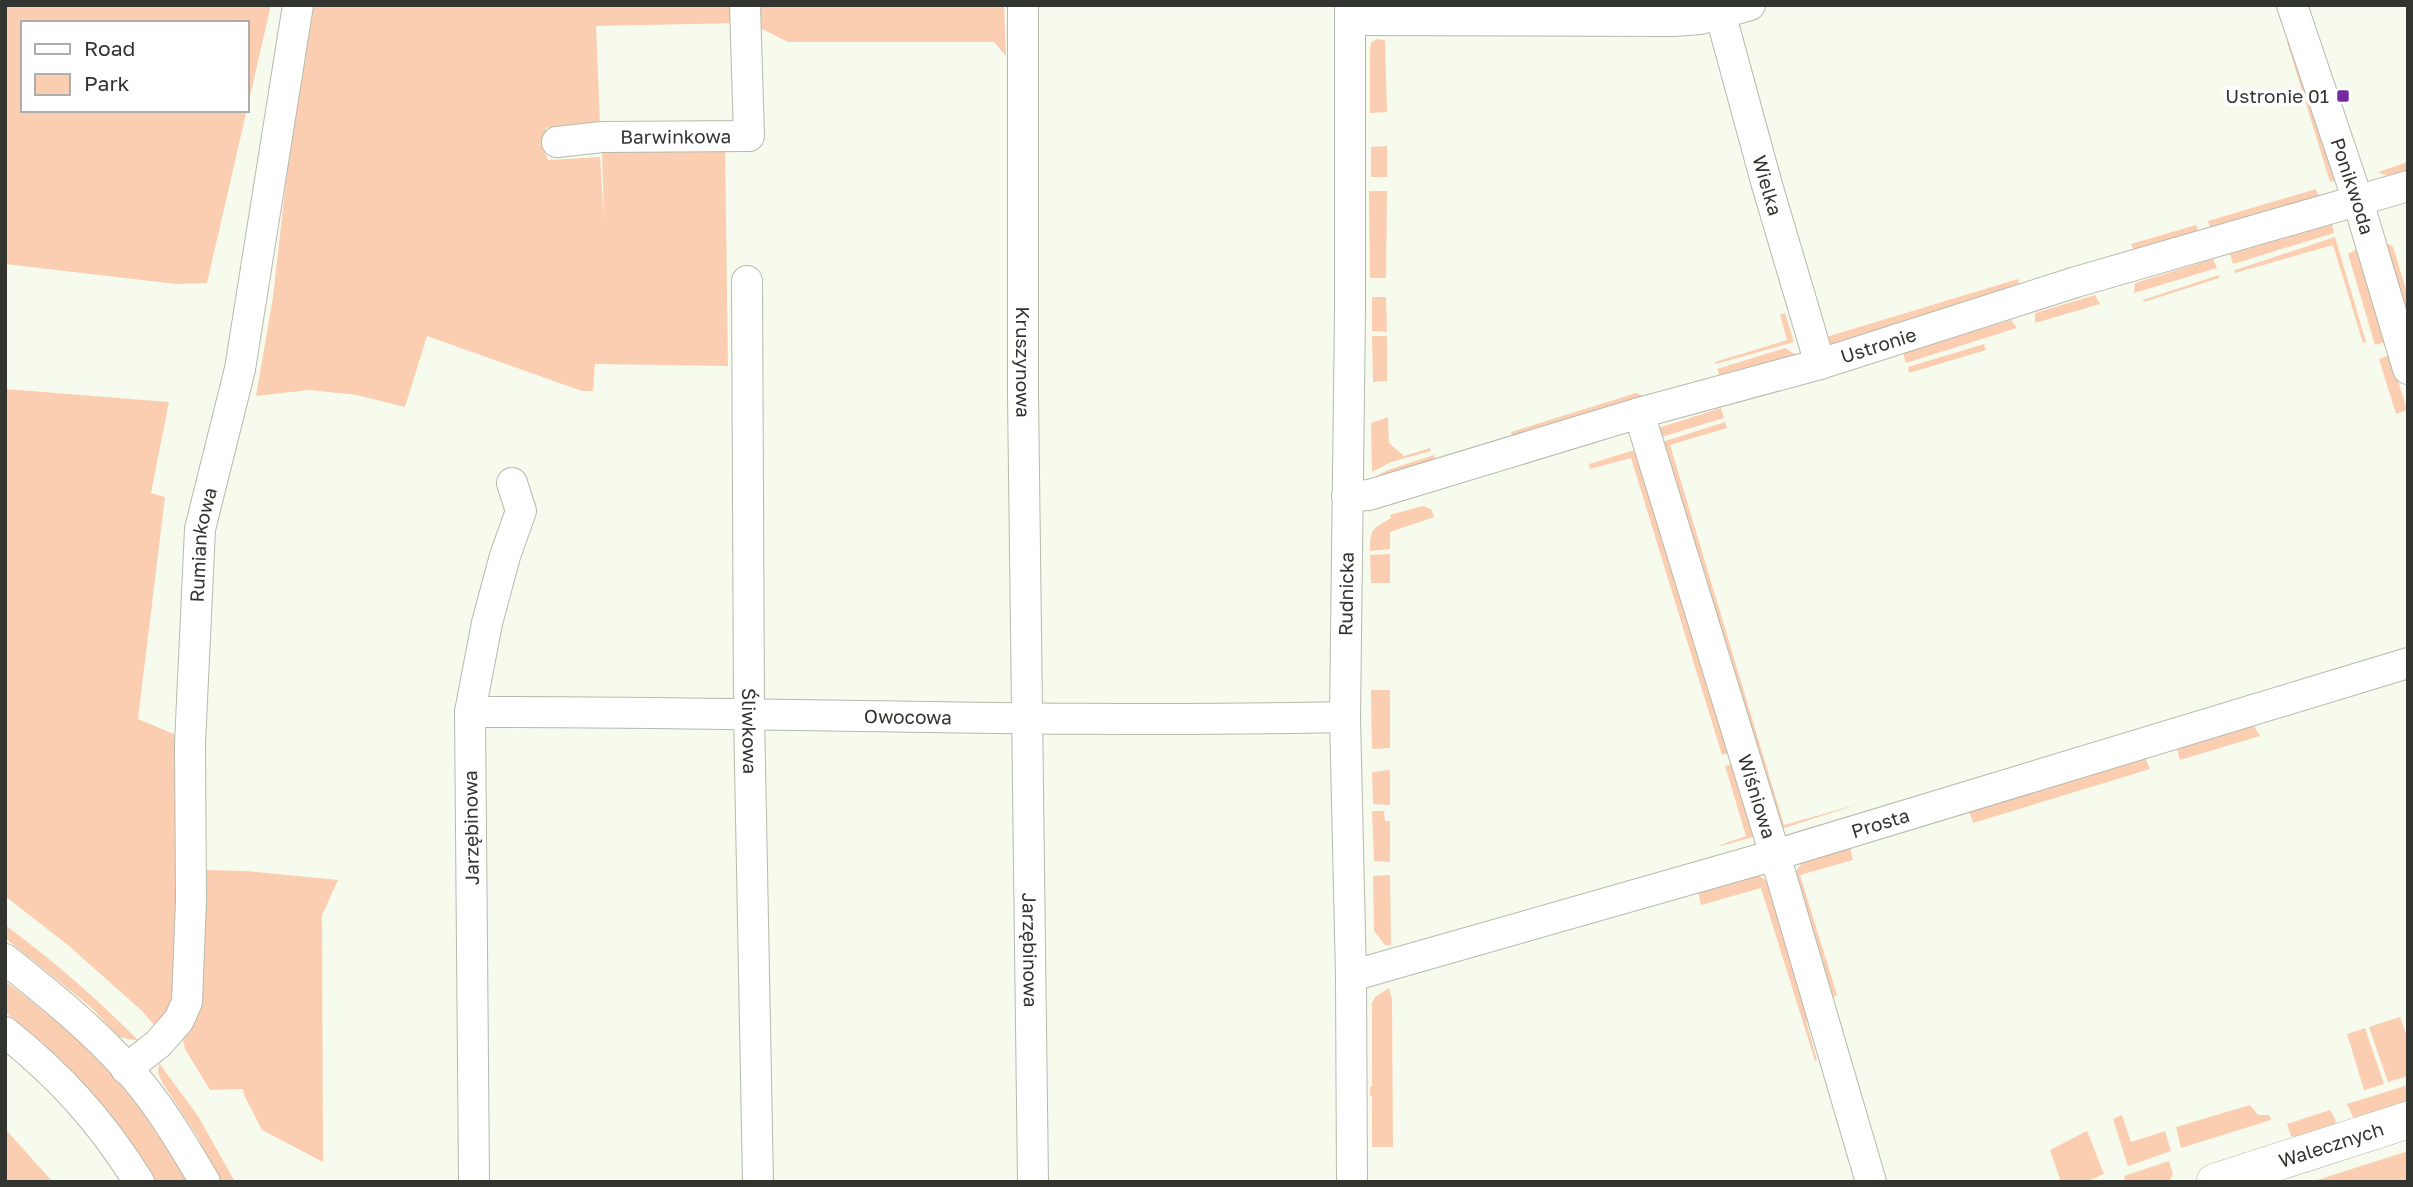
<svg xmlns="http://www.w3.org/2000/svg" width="2413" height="1187" font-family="'Golos Text',sans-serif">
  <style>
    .green { fill: #fcceb1; fill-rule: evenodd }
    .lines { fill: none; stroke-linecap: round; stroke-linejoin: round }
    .minor-casing { stroke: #b5baad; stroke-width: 32 }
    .tertiary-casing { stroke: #b5baad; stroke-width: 38 }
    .minor { stroke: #fff; stroke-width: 30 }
    .tertiary { stroke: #fff; stroke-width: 37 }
    .poi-dot { fill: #772b9e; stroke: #fff; stroke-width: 2.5 }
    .labels { text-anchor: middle; stroke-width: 7; stroke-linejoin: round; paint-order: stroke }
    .poi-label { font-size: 19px; fill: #32342f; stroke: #fff; text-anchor: end }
    .street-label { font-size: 19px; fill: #32342f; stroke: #fff }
  </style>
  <rect width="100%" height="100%" fill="#f6fbee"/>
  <g class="green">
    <path d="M5,5h266l-64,278 -31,1 -171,-20zM23,23h224v87h-224z"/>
    <path d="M313,5h427l1,18 -145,3 4,98 -54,4 -2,21 4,11 52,-3 4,65 -2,-72 123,-5 3,221 -133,-2 -2,27h-11l-155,-55 -22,71 -48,-12 -48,-5 -53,6 17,-99 15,-134z"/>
    <path d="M758,5h246l2,51 -12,-14h-206l-30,-15z"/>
    <path d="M1377,39l8,1 2,72 -17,1v-62l1,-8z"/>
    <path d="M2287,42l7,1 43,137 -7,2z"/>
    <path d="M1387,146v31h-16v-30z"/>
    <path d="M2408,162v10c-11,3 -20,6 -30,0z"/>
    <path d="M2316,189l4,10 -110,29 -2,-7z"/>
    <path d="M1369,191h18l-1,87h-16z"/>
    <path d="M2332,224l2,9 -101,31 -3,-10z"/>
    <path d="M2196,225l2,5 -3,6 -60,19 -4,-11z"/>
    <path d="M2335,237l31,105 -3,1 -30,-98 -98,28v-3z"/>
    <path d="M2389,244l4,3 15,49v22l-22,-73z"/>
    <path d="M2357,249l29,93 -11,3 -27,-91z"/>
    <path d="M2213,259l4,9 -83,25 1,-10z"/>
    <path d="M2219,275v3l-75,24 -1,-2z"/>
    <path d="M2018,279l2,10 -189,56 -8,-7z"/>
    <path d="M2095,295l5,9 -65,19v-10z"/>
    <path d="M1372,297h14l1,35 -15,-1z"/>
    <path d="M1785,313l9,29 -78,22 -1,-2 72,-22 -7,-25z"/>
    <path d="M2011,320l6,8 -111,35 -3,-10z"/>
    <path d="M1372,336h15v45l-14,1z"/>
    <path d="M1984,344l2,6 -77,23 -1,-6z"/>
    <path d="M1785,348l13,8 -77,24 -4,-11z"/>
    <path d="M2390,355l17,55 -11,4 -17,-55z"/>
    <path d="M5,389l164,13 -18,91 14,4 -27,222 67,28 1,123 40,1 92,9 -16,35 1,247 -61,-32 -18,-35 -1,-6 -33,1 -25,-41 -10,-47 -17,27 -17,-19 -72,-64 -64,-50z"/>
    <path d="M1636,393l9,4 -130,46 -4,-11z"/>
    <path d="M1721,408l3,10 -66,20v-10z"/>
    <path d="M1388,417l1,26 15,13 26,-8 1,3 -40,11 -19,10 -1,-49z"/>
    <path d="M1725,422l2,6 -57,17 114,380 78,-22 -84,27 -119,-387z"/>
    <path d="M1638,449l96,302 -12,4 -91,-297 -41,11 -1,-5z"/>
    <path d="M1434,455l3,12 -55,17 -4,-9 10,-5z"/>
    <path d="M1423,506l8,3 3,8 -44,15v17l-20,2c0,-22 2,-22 21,-33l-1,-3z"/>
    <path d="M1390,554v29h-19l-1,-28z"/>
    <path d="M1371,690h19v58l-18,1z"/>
    <path d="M2251,726h3l6,10 -80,24 -3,-11 2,-1z"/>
    <path d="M2145,758l5,11 -177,54 -4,-12z"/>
    <path d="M1736,763l21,69 -4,5 -32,9 -1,-1 26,-9 -21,-70z"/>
    <path d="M1390,770v35l-17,-1 -1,-32z"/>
    <path d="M1372,811h12l1,10h5v41l-16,-1z"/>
    <path d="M1849,845l4,15 -53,15 37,120 -10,6 -35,-124 11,-16z"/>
    <path d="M1390,875l1,70h-6l-11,-14 -1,-55z"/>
    <path d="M1758,875l14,9 39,134 -5,3 11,39 -2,1 -54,-173 -60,17 -3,-13z"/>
    <path d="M5,925c48,35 92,74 134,116l-20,-4 -27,-29 -87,-70z"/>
    <path d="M5,981c29,22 57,44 83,68 40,38 71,86 99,133h-33c-40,-68 -87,-121 -149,-170z"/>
    <path d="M1389,988l3,11 1,148h-21v-51l-2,-1v-8h2v-84l3,-6z"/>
    <path d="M2400,1017l8,23v36l-20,6 -19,-55z"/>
    <path d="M2365,1028l19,56 -20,6 -17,-56z"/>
    <path d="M159,1063l39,53 37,66h-15l-22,-44 -36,-56 -4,-9z"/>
    <path d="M2408,1085v19l-50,16 -5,-3 -6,-13z"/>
    <path d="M2250,1105l8,10h11l2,5 -90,28 -5,-21z"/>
    <path d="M2330,1110l6,11 -4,7 -34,11 -7,-3 -4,-12z"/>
    <path d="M2122,1115l9,27 34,-11 6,20 -43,15 -15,-47z"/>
    <path d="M5,1129l48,53h-48z"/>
    <path d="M2087,1131l17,43 -18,8h-25l-11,-32z"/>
    <path d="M2408,1151v31h-97z"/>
    <path d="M2169,1161l4,13 -3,6 -44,2 -2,-6z"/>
  </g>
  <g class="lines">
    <defs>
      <g id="minor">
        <path id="s1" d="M1023,5v390l10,787"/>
        <path d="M1350,5v306l-5,406 6,259 1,206"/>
        <path id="s2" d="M1718,5l49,180 53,179"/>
        <path id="s3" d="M2292,5l66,196 50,168"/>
        <path d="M1350,20l324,1 26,-2 50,-14"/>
        <path id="s4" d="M557,142l45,-5 147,-1 -4,-131"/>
        <path id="s5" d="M747,281l2,432 9,469"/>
        <path id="s6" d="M1639,413l136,442 96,327"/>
        <path id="s7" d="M1347,496l22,-1 270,-82 181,-49 256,-82 332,-96"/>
        <path id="s8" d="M470,712c292,-1 583,12 875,5"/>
        <path d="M5,959c45,36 90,72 128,116 28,32 50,70 72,107"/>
        <path id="s9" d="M1351,976l424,-121 633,-192"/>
        <path d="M5,1032c56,45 96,89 134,150"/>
        <path id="s10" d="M126,1069l32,-25 21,-24 8,-18 4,-101 -1,-157 10,-215 40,-160 58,-364"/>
        <path d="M474,1182l-4,-470 17,-89 18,-67 16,-45 -9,-28"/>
      </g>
      <g id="tertiary">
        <path id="s11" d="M2215,1182l193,-62"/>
      </g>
    </defs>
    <use href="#minor" class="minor-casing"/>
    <use href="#tertiary" class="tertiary-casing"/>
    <use href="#minor" class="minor"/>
    <use href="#tertiary" class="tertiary"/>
  </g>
  <rect class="poi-dot" x="2336" y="89" width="14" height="14" rx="3.5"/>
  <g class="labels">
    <g class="poi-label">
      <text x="2329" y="103">Ustronie 01</text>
    </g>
    <g class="street-label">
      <text dy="7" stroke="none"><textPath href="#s4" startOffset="119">Barwinkowa</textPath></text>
      <text dy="7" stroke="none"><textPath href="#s2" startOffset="187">Wielka</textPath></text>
      <text dy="7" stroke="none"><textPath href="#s3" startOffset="191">Ponikwoda</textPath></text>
      <text dy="7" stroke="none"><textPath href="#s7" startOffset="553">Ustronie</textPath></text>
      <text dy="7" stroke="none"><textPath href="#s1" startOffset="357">Kruszynowa</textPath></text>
      <text dy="7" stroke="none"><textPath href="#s10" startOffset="550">Rumiankowa</textPath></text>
      <text transform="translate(1346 594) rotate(-89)" y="7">Rudnicka</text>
      <text dy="7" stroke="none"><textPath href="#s8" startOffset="438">Owocowa</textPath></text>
      <text dy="7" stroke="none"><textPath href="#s5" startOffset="450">Śliwkowa</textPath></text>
      <text dy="7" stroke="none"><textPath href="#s6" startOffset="401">Wiśniowa</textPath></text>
      <text dy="7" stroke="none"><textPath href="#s9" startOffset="551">Prosta</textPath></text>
      <text transform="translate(471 828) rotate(-91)" y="7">Jarzębinowa</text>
      <text dy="7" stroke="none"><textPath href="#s1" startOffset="945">Jarzębinowa</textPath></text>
      <text dy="7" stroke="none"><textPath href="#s11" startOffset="122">Walecznych</textPath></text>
    </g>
  </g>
  <rect width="2413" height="1187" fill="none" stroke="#32342f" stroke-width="14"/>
  <rect x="21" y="21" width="228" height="91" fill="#ffffff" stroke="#adaeac" stroke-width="2"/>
  <rect x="35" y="44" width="35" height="10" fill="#ffffff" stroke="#adaeac" stroke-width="2"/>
  <text x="84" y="56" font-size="21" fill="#32342f">Road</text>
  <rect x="35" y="74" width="35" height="21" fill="#fcceb1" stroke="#adaeac" stroke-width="2"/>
  <text x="84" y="91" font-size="21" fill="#32342f">Park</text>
</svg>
